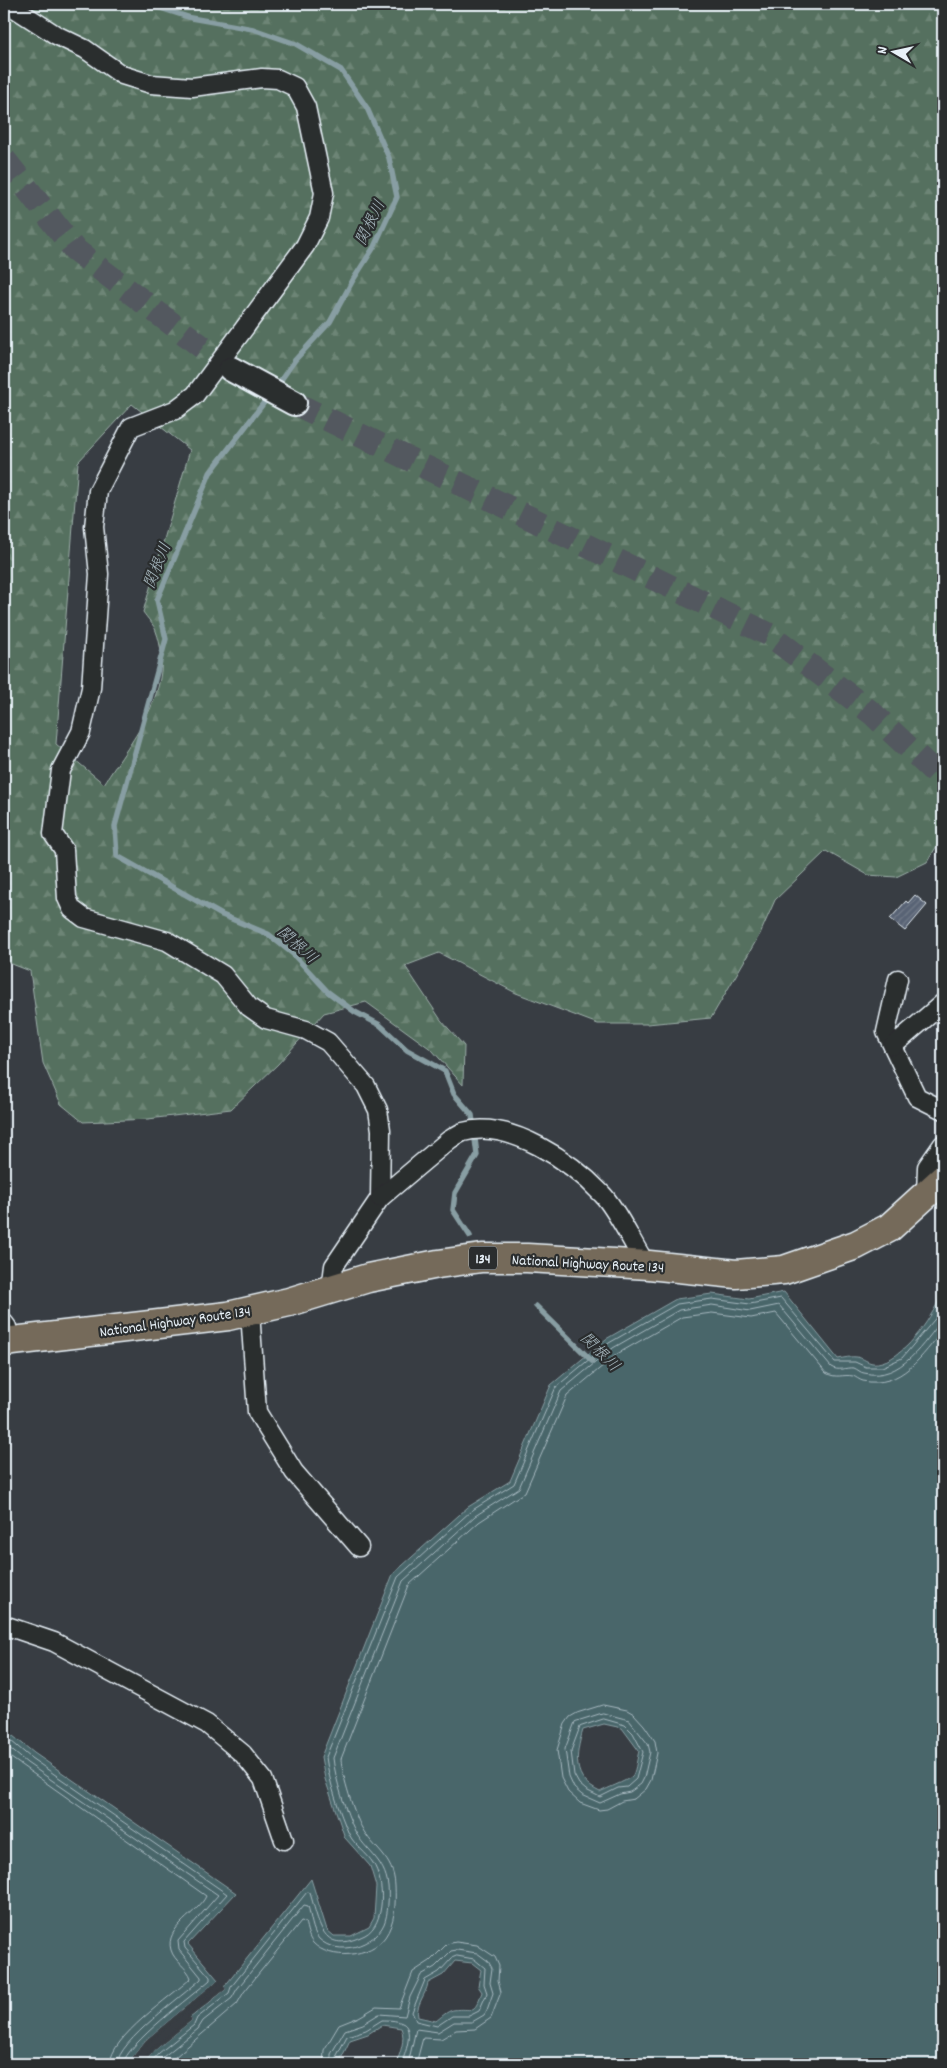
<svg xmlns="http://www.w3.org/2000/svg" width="947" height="2068" font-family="Dekko,'Klee One',sans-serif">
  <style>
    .forest { fill: url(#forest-firs); stroke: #9eb0ab; fill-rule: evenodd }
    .water { fill: #48666b; stroke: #889ea3; fill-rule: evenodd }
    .pier { fill: #383d43 }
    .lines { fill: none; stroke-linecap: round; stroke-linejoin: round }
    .shore { stroke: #a8b9c0; stroke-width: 1 }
    .stream { stroke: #889ea3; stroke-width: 5.5 }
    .building { fill: url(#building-hatch); stroke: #e8f1f8 }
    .secondary-tunnel { stroke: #52585e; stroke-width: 24; stroke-dasharray: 24 12; stroke-linecap: butt }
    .minor-casing { stroke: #e8f1f8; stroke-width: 21 }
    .secondary-casing { stroke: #e8f1f8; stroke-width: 28 }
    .trunk-casing { stroke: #e8f1f8; stroke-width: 31 }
    .minor { stroke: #2a2d2e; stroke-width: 18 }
    .secondary { stroke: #2a2d2e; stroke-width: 24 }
    .trunk { stroke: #746a5a; stroke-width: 28 }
    .labels { text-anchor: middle; stroke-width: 4.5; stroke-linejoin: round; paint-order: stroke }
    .shield { fill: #2a2d2e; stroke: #afb6bb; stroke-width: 1 }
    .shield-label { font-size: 14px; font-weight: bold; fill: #e8f1f8 }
    .street-label { font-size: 15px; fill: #e8f1f8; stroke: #2a2d2e }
    .water-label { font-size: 16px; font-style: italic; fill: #a8b9c0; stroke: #2a2d2e }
  </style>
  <defs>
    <pattern id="forest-firs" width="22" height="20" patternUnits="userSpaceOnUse" patternTransform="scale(1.25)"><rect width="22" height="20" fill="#55705e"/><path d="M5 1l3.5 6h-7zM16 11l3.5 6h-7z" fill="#6d8576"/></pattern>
    <pattern id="building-hatch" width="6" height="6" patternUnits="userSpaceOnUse" patternTransform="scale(1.25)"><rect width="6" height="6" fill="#596374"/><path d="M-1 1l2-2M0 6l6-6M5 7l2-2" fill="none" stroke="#717a89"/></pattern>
  </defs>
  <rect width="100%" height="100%" fill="#383d43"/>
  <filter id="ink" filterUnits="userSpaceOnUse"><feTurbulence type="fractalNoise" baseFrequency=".02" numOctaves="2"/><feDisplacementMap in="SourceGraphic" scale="10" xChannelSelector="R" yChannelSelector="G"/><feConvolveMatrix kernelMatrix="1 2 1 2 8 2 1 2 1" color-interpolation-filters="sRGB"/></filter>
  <g filter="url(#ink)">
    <path class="forest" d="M4,4h939v832l-16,26 -31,15 -28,-2 -42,-24 -51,49 -15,34 -49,84 -64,6h-49l-82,-31 -77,-40 -34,13 36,54 23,26 -1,39 -31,-35 -66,-48 -42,11 -46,51 -47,45 -83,10 -65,3 -22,-18 -18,-41 -13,-92 -26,-10zM132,404l58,46 -47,162c4,6 11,13 13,19 21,58 -23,107 -52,153l-48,-40 22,-282z"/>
    <g class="water">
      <path d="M943,1291v773h-547c4,-11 10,-25 5,-36l-19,-3 -14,9 -18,6 -9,19 1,3 4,2h-203l12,-14 37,-30 -2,-2 36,-29 -2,-2 87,-108 16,51 7,6h17l18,-9 5,-9 2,-32 -6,-20 -25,-28 -20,-59 -4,-22 72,-183 75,-67 42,-26 41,-96 55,-46 70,-40 36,-5 37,5 35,-7 54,67c5,-1 14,-3 19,-2 10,2 12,9 25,5 26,-7 52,-48 61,-71zM604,1724l18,4 17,23c-2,7 -3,18 -6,24 -3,5 -26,13 -33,17 -28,-13 -25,-36 -17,-62zM455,1961l17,2 9,7 -3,16 4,6c-9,25 -9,15 -29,18 -6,1 -13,8 -17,11l-18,-4c-3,-12 8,-22 10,-34l15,-8z"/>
      <path d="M4,1734l9,2 21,17 202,140 -48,51 30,36 -72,60 -19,24h-123z"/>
    </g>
    <g class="pier">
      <path d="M218,1980l2,2 -72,60 -18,22h-3l19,-24z"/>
      <path d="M223,1985l3,4 -36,28 2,3 -37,30 -12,14h-2l12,-16 35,-28v-4l34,-28z"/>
    </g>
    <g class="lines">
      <g class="shore">
        <path d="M603,1705l24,5 7,4 10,11 11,16 2,12 -6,27 -5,9 -12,10 -12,2 -15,8 -8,1 -19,-7 -12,-11 -7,-14 -4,-28 8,-26 5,-7 7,-4z"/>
        <path d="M603,1713l26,7 19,24 2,8 -6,26 -3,6 -11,8 -10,2 -20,9 -18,-8 -8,-7 -5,-11 -4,-28 10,-27z"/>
        <path d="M604,1719l21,6 8,8 10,19 -7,27 -9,8 -9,1 -18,9 -14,-7 -7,-6 -5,-9 -3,-24 9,-24z"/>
        <path d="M4,1739l7,2 20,17 196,136 -43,48 1,6 25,29v3c-18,16 -84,64 -87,84"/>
        <path d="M4,1746l4,1 19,16 191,132 -40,46 1,9 22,27v2c-18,17 -83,62 -84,85"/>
        <path d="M4,1753l202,143c-7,17 -42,31 -35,54 3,11 17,18 20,28 -20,19 -81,59 -81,86"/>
        <path d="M457,1956l17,3 11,9 -1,16 3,9 -8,18 -10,5h-17l-15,10 -21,-5 -4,-9 13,-32 14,-8 13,-14z"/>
        <path d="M149,2064l10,-11 35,-28 3,-7 32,-25 2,-6 76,-95 3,1c10,32 12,63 55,42 21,-11 20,-54 8,-72 -6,-10 -19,-18 -24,-29 -10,-22 -20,-53 -23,-77l72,-180 73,-66 43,-27 42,-97 53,-44 68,-39 35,-5 38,5 31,-6 54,64h20l11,5h16l20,-9 37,-44 4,-10"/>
        <path d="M157,2064l6,-7 35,-28 5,-8 29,-23 5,-9 67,-84 4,1c3,10 4,25 11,33 19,18 55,7 65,-15 4,-9 5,-28 4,-38 -3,-27 -23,-35 -33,-55 -9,-18 -20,-53 -22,-73l70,-177 72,-65 44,-28 42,-97 52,-43 66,-38 33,-5 38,6 29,-6 52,62c8,5 14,0 23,1 3,1 7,5 10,5 37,9 60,-31 79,-54"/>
        <path d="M167,2064l70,-60 7,-12 57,-71 4,1c2,7 3,15 8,21 17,18 58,14 72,-6 10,-14 11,-34 10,-51 -1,-29 -22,-37 -33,-58 -8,-14 -20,-53 -21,-69l68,-174 70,-63 46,-30 42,-96 50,-42 65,-37 30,-4 39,5 25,-5 50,60c10,6 17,1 27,3 3,1 6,4 10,5 38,8 60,-26 80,-51"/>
        <path d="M323,2064l1,-14 15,-25 20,-8 17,-10 23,1 14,-36 17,-11 17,-17 9,-2 21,3 18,12 4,9 -1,15 3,11 -10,26 -16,11 -19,1 -15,9 -18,-1 -7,26"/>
        <path d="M331,2064v-10l14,-24 18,-6 16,-10 26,2 5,-19 11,-22 14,-8 16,-16 6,-1 20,3 11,8 4,7 -2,15 3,10 -6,17 -3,5 -12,7h-18l-16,10 -22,-3 -8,35"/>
        <path d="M337,2064l-1,-7 11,-21 19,-6 16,-10c6,0 14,0 20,3 13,5 3,32 -1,41"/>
      </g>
      <g class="stream">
        <path d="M148,4l43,14 62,11 43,15 45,26 26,38 22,50 8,39 -23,50 -21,33 -23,42 -35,38 -19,27"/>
        <path d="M269,396l-59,77 -53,127 9,39 -51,187 2,30 105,59 46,19 24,19 36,39 27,20 25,13 27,25 38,21 9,23 18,21 5,40 -22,38 -2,17 17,26"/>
        <path d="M536,1306l56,55"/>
      </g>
    </g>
    <path class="building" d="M915,895l12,10 -22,26 -15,-12 16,-18 2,2z"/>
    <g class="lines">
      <g class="secondary-tunnel">
        <path d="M4,159l70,90 157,120"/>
        <path d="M294,403l476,232 103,79 70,66"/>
      </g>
      <defs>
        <g id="minor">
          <path d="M8,4l48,31 29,14 37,26 29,9 41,3 70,-9 16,1 17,8 11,20 18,86 -5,25 -14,28 -110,149 -20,15 -44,17 -33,64 -4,36 5,47 -8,114 -10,44 -20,38 -8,64 11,16 3,48 5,11 12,9 83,23 56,34 26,32 17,12 40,11 22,12 38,44 12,24 3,20 -1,68 -46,68 -3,23"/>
          <path d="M898,979l-12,53 31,65 26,13"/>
          <path d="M893,1046l50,-43"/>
          <path d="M926,1195l1,-28 16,-23"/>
          <path d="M380,1198l69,-58c5,-3 9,-6 14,-8 47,-13 109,30 139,62 13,13 29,46 39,62l8,9"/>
          <path d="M250,1312l7,100 37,60 65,75"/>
          <path d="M4,1323l3,4 2,14"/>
          <path d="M4,1625l50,17 153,82 36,30 20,25 21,61"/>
        </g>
        <path id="secondary" d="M231,369l63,34"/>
        <path id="trunk" d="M4,1342l224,-26 61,-14 79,-24 70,-14 44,-6h45l122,7 87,9 48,-4 72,-25 33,-17 54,-49"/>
      </defs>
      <use href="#minor" class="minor-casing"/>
      <use href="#secondary" class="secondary-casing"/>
      <use href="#trunk" class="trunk-casing"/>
      <use href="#minor" class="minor"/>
      <use href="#secondary" class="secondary"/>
      <use href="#trunk" class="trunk"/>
    </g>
  </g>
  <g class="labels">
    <rect class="shield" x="469" y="1246.5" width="28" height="23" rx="4"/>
    <g class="shield-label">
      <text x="483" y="1263">134</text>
    </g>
    <g class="street-label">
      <text transform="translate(588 1263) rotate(3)" y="5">National Highway Route 134</text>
      <text transform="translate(175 1321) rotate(-8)" y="5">National Highway Route 134</text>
    </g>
    <g class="water-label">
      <text transform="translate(369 222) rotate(-64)" y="6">関根川</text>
      <text transform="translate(156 565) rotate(-68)" y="6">関根川</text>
      <text transform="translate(298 944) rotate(42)" y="6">関根川</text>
      <text transform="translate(601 1351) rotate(45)" y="6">関根川</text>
    </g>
  </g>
  <rect width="947" height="2068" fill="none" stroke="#2a2d2e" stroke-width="20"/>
  <rect x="10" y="10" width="927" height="2048" fill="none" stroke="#e8f1f8" stroke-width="2" filter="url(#ink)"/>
  <g transform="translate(894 52) rotate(279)" stroke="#2a2d2e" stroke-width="4" paint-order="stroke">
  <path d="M0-4L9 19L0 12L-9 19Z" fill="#e8f1f8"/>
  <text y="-8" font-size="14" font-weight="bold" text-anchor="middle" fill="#e8f1f8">N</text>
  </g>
</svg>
